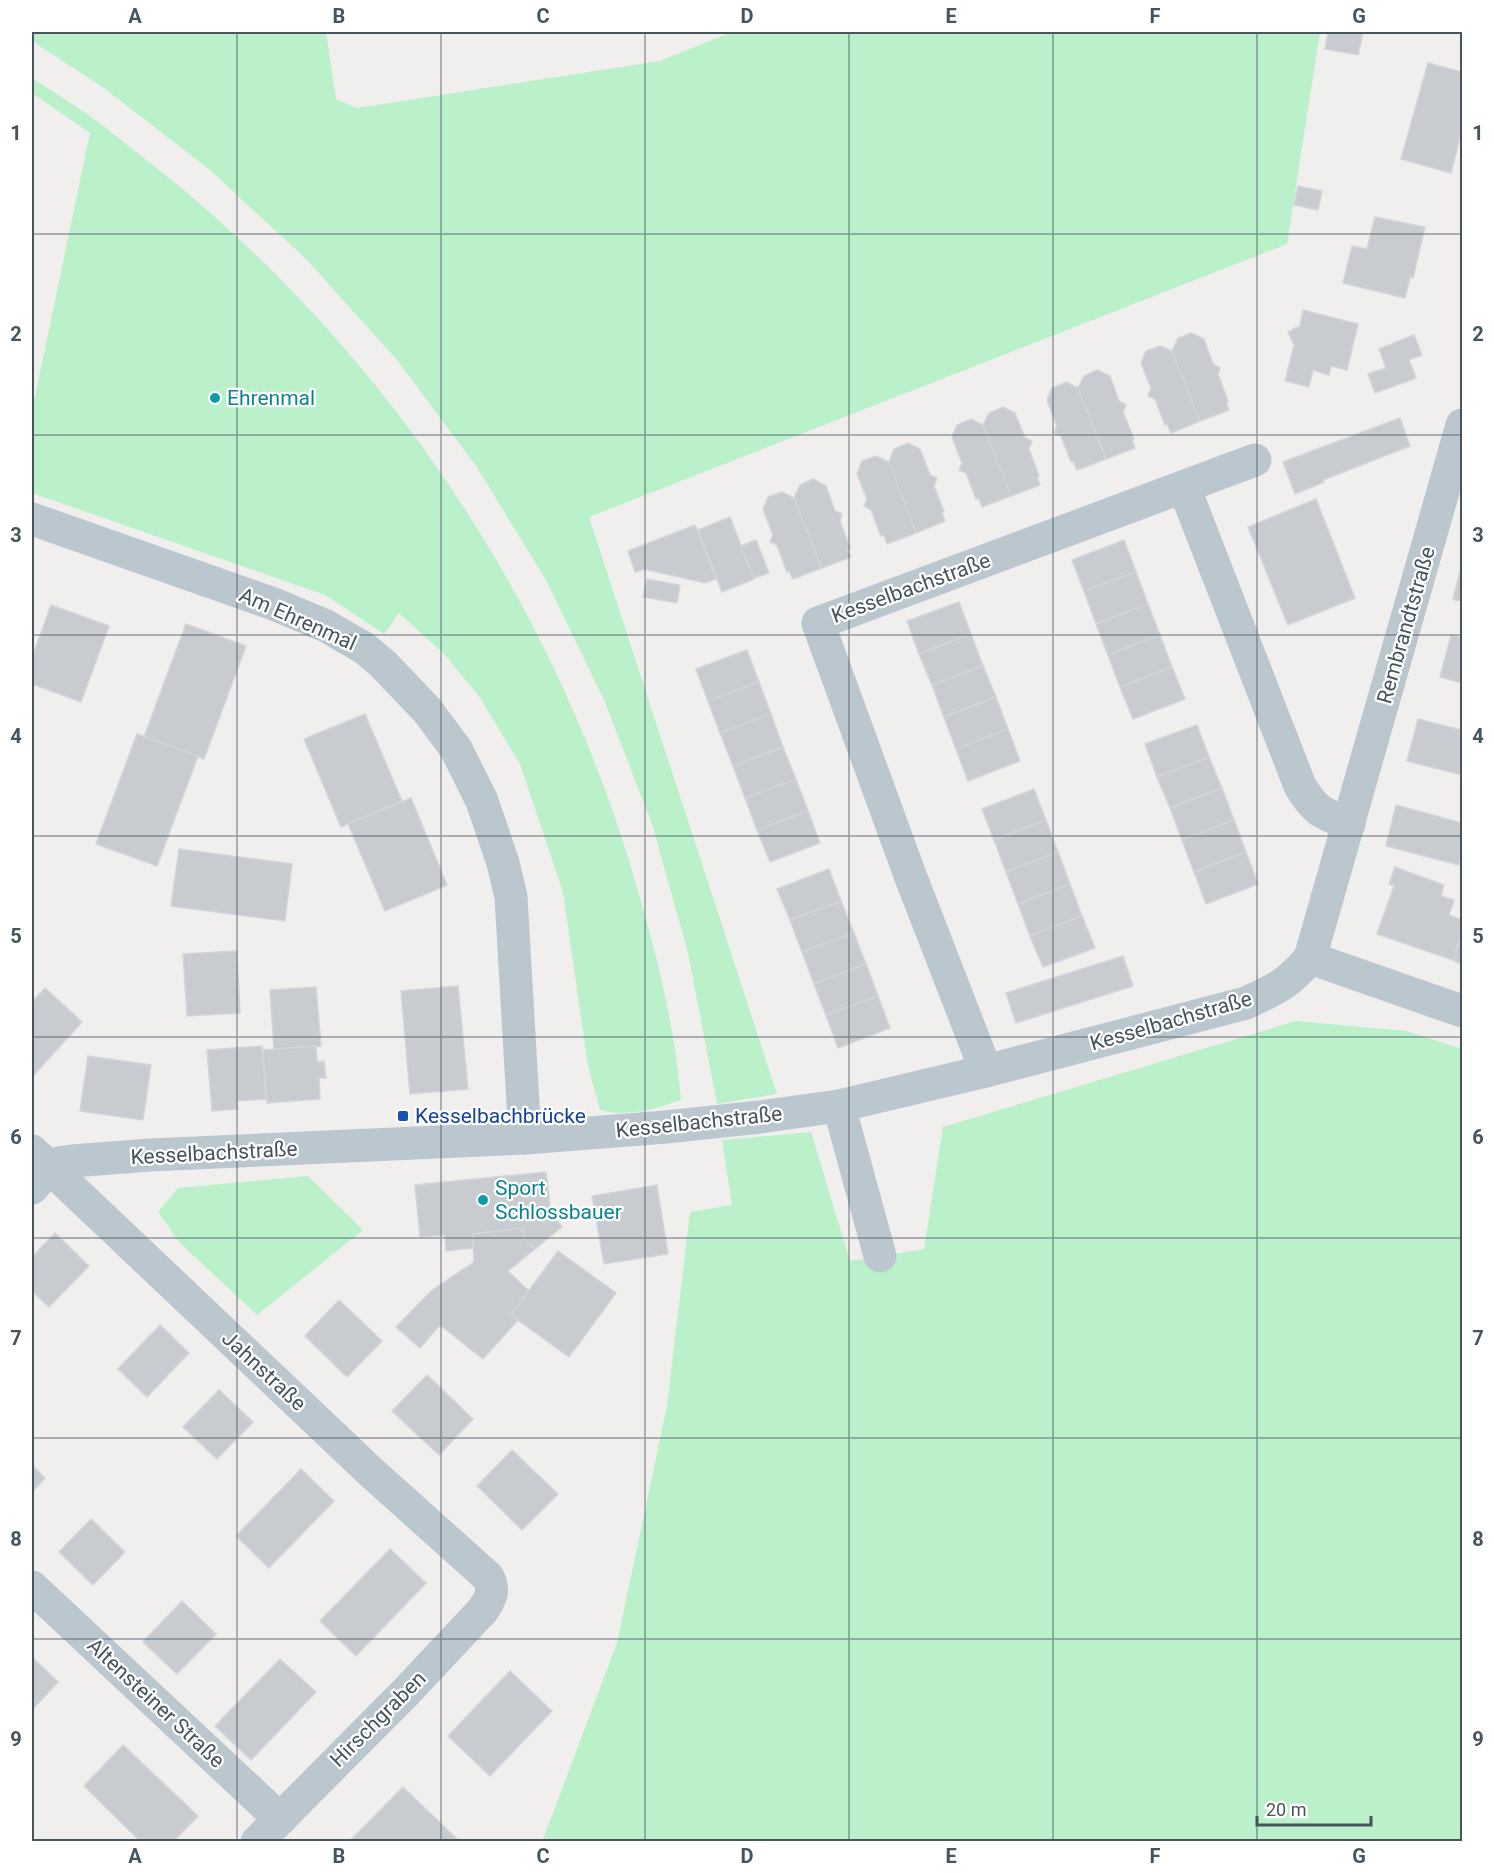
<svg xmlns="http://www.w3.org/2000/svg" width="1494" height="1873" font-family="Roboto,sans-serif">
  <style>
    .green { fill: #baf1cb }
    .building { fill: #c8ccd1; stroke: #d2d5da; stroke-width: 1.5 }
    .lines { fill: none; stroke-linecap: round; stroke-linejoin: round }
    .minor { stroke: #bbc7ce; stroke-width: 33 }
    .grid { fill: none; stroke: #45545d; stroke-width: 1.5; stroke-opacity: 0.55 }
    .culture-dot { fill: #0f9aa8; stroke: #fff; stroke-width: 2 }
    .transit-dot { fill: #1a4fb4; stroke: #fff; stroke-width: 2 }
    .labels { text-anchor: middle; stroke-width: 4.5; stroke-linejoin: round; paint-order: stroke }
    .culture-label { font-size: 21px; fill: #0d838f; stroke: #fff; text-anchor: start }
    .street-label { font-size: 21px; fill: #45545d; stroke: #fff }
    .transit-label { font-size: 21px; fill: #164399; stroke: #fff; text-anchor: start }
    .neatline { fill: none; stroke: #45545d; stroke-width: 2 }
    .grid-label { font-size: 20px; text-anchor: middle; font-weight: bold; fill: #45545d }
  </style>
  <rect width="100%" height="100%" fill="#f1eeee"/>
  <g class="green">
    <path d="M32,32h294l10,67 21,9 303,-47 72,-29h588l-33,212 -698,273 188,577 -60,10 -29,-151 -36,-129 -48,-124 -58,-120 -70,-114 -79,-106 -90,-100 -97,-90 -106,-82 -72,-47z"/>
    <path d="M32,78c17,11 35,22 52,34 21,14 40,31 60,46 237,184 412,444 494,733 20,68 37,138 43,209 -28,10 -51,17 -81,10l-12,-44 -25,-174 -43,-128 -41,-68 -36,-43 -44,-40 -15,21 -59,-39 -293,-102v-82l58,-278 -58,-40z"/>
    <path d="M1296,1021l110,10 56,18v792l-920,1 75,-199 50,-237 23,-194 42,-7 -10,-65 89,-8 39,129 74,-12 19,-122z"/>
    <path d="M308,1176l55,54 -106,85 -78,-73 -21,-30 20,-24z"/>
  </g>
  <g class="building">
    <path d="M1328,32h35l-5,23 -33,-6z"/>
    <path d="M1428,63l34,9v58l-11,43 -50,-14z"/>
    <path d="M1298,186l24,5 -4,19 -24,-5z"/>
    <path d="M1375,217l50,10 -12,51 -3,-1 -5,21 -62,-15 9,-37 15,3z"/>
    <path d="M1303,310l55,14 -11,46 -16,-4 -2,9 -16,-5 -4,17 -24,-6 9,-36 -6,-13 12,-6z"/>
    <path d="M1191,333l13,6 9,25 7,4 -2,6 10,27 -2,1 3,8 -29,11 -28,-70 6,-13z"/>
    <path d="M1414,335l8,20 -13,5 7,18 -41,15 -7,-19 18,-6 -7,-19z"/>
    <path d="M1160,346l12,5 28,70 -29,12 -4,-9 -2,1 -10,-26 -7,-3 3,-8 -10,-25 5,-12z"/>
    <path d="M1097,370l13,6 9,25 7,4 -3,7 11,27 -2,1 3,8 -29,11 -28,-71 6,-12z"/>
    <path d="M1066,382l12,6 28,71 -29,11 -4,-9 -2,1 -10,-26 -7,-3 3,-7 -10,-26 5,-12z"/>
    <path d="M1003,407l12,6 10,25 7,3 -3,8 10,27 -2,1 3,8 -29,11 -28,-71 6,-12z"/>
    <path d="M1400,418l10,28 -87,34 1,2 -29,12 -12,-32z"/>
    <path d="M971,419l12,6 28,71 -29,11 -3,-9 -3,1 -10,-26 -7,-3 3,-7 -10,-26 5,-12z"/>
    <path d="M908,443l12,6 10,26 7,3 -3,8 10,26 -2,1 3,8 -29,12 -27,-71 5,-13z"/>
    <path d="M876,456l13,6 27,71 -29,11 -3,-9 -3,1 -10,-26 -7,-4 3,-7 -10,-25 5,-13z"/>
    <path d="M813,479l13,7 9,25 7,3 -2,7 10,27 -3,1 4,8 -29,11 -28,-70 6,-13z"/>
    <path d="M782,492l12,6 28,70 -29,11 -4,-8 -2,1 -10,-27 -7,-3 3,-7 -10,-26 5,-12z"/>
    <path d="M1316,499l39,99 -67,27 -40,-98z"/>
    <path d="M730,517l24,62 -32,13 -24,-62z"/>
    <path d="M695,525l21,54 -11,4 -61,-14 -9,3 -7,-21z"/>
    <path d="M756,540l13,33 -15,5 -13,-32z"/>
    <path d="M1124,540l12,32 -52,19 -12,-31z"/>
    <path d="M1462,564v38l-9,-3z"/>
    <path d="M1136,572l12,32 -52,20 -12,-33z"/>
    <path d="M647,579l33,6 -3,18 -34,-6z"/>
    <path d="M959,602l12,32 -52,20 -12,-33z"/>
    <path d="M1148,604l12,31 -52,20 -12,-31z"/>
    <path d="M51,605l58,21 -28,76 -49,-18v-26z"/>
    <path d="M186,624l60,22 -42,113 -60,-22z"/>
    <path d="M971,634l12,32 -51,19 -13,-31z"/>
    <path d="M1160,635l12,32 -52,20 -12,-32z"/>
    <path d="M1451,635l11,3v45l-22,-6z"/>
    <path d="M747,650l12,32 -51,19 -12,-32z"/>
    <path d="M983,666l13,31 -52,20 -12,-32z"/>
    <path d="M1172,667l13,32 -52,20 -13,-32z"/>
    <path d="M759,682l12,32 -51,19 -12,-32z"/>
    <path d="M996,697l12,32 -52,20 -12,-32z"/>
    <path d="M365,714l37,87 -61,26 -37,-88z"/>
    <path d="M771,714l12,33 -50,19 -13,-33z"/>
    <path d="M1418,719l44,11v45l-55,-14z"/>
    <path d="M1197,725l12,32 -52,20 -12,-33z"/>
    <path d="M1008,729l12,32 -52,20 -12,-32z"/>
    <path d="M137,734l61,22 -41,110 -61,-22z"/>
    <path d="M783,747l13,32 -51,19 -12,-32z"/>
    <path d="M1209,757l13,31 -52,20 -13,-31z"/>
    <path d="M796,779l12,32 -51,19 -12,-32z"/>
    <path d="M1222,788l12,32 -52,20 -12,-32z"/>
    <path d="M1034,789l12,31 -52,20 -12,-31z"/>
    <path d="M411,798l36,87 -62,26 -37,-87z"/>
    <path d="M1396,805l66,18v27l-3,15 -73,-19z"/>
    <path d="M808,811l12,32 -50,19 -13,-32z"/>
    <path d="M1046,820l12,32 -52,20 -12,-32z"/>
    <path d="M1234,820l12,32 -52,20 -12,-32z"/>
    <path d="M179,849l113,15 -7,57 -114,-15z"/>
    <path d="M1058,852l12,32 -52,20 -12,-32z"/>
    <path d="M1246,852l12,32 -52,20 -12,-32z"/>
    <path d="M1395,867l49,18 -3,11 13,4 -5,15 13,5v14l-9,26 -76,-26 17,-48 -5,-2z"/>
    <path d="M829,869l12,32 -51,19 -13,-31z"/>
    <path d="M1070,884l12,32 -52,20 -12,-32z"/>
    <path d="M841,901l13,32 -52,19 -12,-32z"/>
    <path d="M1082,916l13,32 -52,19 -13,-31z"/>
    <path d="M854,933l12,31 -52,20 -12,-32z"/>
    <path d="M1462,934v30l-9,-4z"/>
    <path d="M237,951l3,62 -53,3 -4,-62z"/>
    <path d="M1123,956l10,30 -117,37 -10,-30z"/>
    <path d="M866,964l12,32 -52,19 -12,-31z"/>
    <path d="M458,986l10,103 -58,5 -9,-103z"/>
    <path d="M316,987l5,59 -47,3 -4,-59z"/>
    <path d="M45,988l37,34 -50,55v-75z"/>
    <path d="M878,996l12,32 -52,20 -12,-33z"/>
    <path d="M262,1046l4,53 -29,2 1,8 -26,2 -5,-61z"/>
    <path d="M316,1046l1,16 7,-1 2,17h-7l1,21 -53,4 -4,-53z"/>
    <path d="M88,1056l63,9 -8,55 -63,-9z"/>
    <path d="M546,1172l5,42 11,13 -27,22 -12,-12v-9l-50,6v14l-27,3 -1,-16 -25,2 -5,-52z"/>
    <path d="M657,1185l11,69 -64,10 -12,-68z"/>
    <path d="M523,1228v9l12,12 -27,22 21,20 -18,24 7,5 -35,39 -43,-34 -20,23 -24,-21 35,-36 43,-29 -1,-28z"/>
    <path d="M55,1233l34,33 -40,41 -17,-16v-34z"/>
    <path d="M558,1251l58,42 -47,64 -58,-42z"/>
    <path d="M339,1300l43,41 -35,36 -42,-41z"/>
    <path d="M160,1325l29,28 -42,44 -29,-28z"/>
    <path d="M427,1375l46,44 -34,36 -47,-44z"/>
    <path d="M219,1390l34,32 -36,37 -34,-32z"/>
    <path d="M512,1450l46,44 -36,36 -45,-44z"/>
    <path d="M32,1465l13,13 -13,14z"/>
    <path d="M301,1469l33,32 -65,67 -33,-32z"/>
    <path d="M91,1519l34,33 -32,33 -34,-33z"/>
    <path d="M390,1549l36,34 -70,73 -36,-35z"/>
    <path d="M182,1601l34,33 -39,40 -34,-32z"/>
    <path d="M32,1657l26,25 -26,28z"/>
    <path d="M280,1659l36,33 -65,68 -36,-34z"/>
    <path d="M510,1671l42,40 -62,65 -42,-40z"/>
    <path d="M123,1745l75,71 -25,26h-32l-57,-56z"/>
    <path d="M403,1787l54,52 -2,3h-106z"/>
  </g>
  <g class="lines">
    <g class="minor">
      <path d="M1184,487l116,299c16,26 22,27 49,38"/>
      <path d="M32,519l242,85 52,22 38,22 19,16 44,46 29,39 26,52 21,62 8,34 14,241"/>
      <path d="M1310,958l152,53"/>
      <path d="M986,1071l-76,-196 -92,-252 437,-163"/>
      <path d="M839,1106l41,150"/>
      <path d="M32,1151l340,322 116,104c7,13 3,22 -6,34l-76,81 -149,150"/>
      <path d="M32,1188l18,-20 9,-5 13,-2 78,-6 375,-17 141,-11 94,-10 79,-11 147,-35 260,-68c30,-14 42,-19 64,-45l152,-533"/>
      <path d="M32,1587l248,232"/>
    </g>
  </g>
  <path class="grid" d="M237,32v1810M441,32v1810M645,32v1810M849,32v1810M1053,32v1810M1257,32v1810M32,234h1430M32,435h1430M32,635h1430M32,836h1430M32,1037h1430M32,1238h1430M32,1438h1430M32,1639h1430"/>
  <g class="culture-dot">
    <circle cx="215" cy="398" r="6"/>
    <circle cx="483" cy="1200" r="6"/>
  </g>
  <rect class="transit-dot" x="397" y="1110" width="12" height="12" rx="3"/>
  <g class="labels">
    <g class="culture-label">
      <text x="227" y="405">Ehrenmal</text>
      <text x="495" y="1195">Sport<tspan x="495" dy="24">Schlossbauer</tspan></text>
    </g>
    <g class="street-label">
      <text transform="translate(911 588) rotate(-20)" y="7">Kesselbachstraße</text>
      <text transform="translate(298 619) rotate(24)" y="7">Am Ehrenmal</text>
      <text transform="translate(1406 625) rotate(-74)" y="7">Rembrandtstraße</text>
      <text transform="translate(1171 1021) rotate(-16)" y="7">Kesselbachstraße</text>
      <text transform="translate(699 1122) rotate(-6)" y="7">Kesselbachstraße</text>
      <text transform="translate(214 1153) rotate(-3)" y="7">Kesselbachstraße</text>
      <text transform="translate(264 1371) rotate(43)" y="7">Jahnstraße</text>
      <text transform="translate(156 1703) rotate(43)" y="7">Altensteiner Straße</text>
      <text transform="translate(378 1719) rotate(-45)" y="7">Hirschgraben</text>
    </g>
    <g class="transit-label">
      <text x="415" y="1123">Kesselbachbrücke</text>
    </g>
  </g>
  <rect width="1494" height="1873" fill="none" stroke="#ffffff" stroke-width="66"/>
  <path d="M1257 1816v9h114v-9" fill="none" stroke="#45545d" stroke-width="3"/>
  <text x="1266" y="1816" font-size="18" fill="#45545d" stroke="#ffffff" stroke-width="4.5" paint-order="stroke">20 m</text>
  <rect x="33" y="33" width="1428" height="1807" class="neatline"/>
  <g class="grid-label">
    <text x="135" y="23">A</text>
    <text x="339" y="23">B</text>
    <text x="543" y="23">C</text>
    <text x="747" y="23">D</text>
    <text x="951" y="23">E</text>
    <text x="1155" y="23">F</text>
    <text x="1359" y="23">G</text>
    <text x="16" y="140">1</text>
    <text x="1478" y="140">1</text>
    <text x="16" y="341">2</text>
    <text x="1478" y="341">2</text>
    <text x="16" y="542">3</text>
    <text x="1478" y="542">3</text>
    <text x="16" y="743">4</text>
    <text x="1478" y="743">4</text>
    <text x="16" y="943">5</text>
    <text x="1478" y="943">5</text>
    <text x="16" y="1144">6</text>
    <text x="1478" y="1144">6</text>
    <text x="16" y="1345">7</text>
    <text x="1478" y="1345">7</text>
    <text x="16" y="1546">8</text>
    <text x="1478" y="1546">8</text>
    <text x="16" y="1746">9</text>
    <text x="1478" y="1746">9</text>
    <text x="135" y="1863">A</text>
    <text x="339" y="1863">B</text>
    <text x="543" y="1863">C</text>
    <text x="747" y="1863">D</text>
    <text x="951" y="1863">E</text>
    <text x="1155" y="1863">F</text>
    <text x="1359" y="1863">G</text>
  </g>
</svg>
